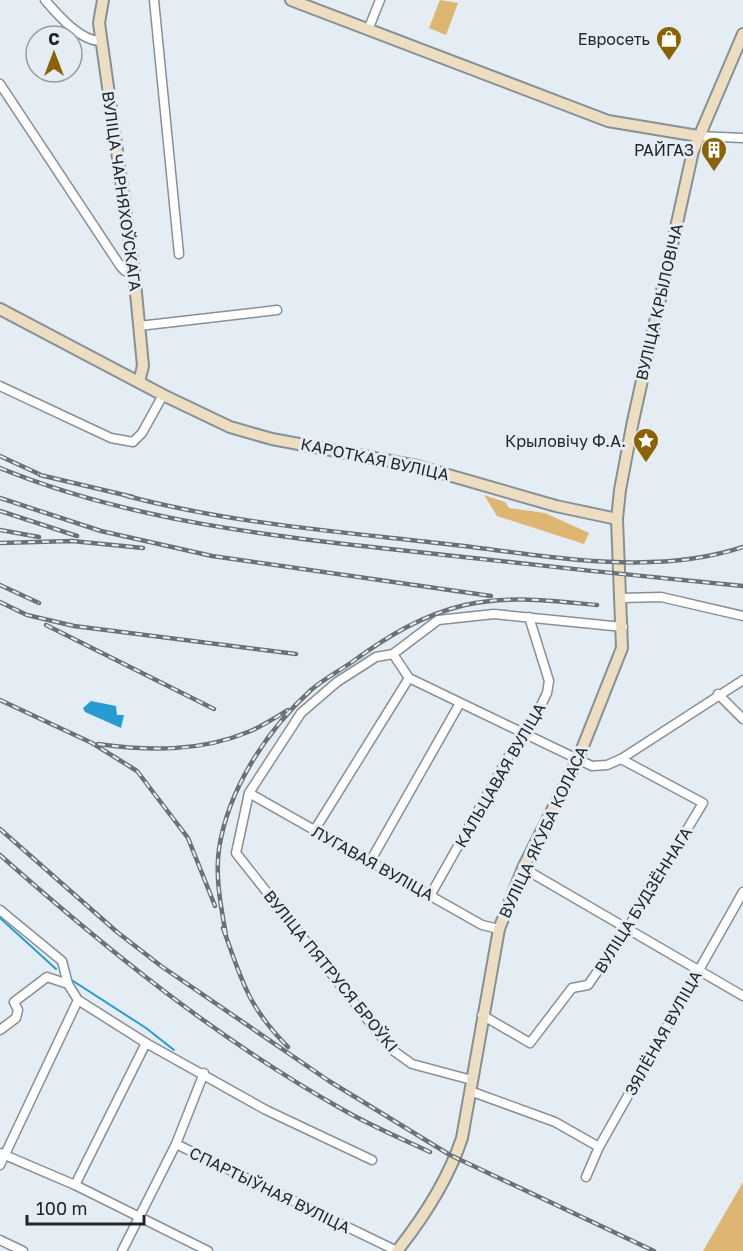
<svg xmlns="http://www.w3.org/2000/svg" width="743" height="1251" font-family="'Golos Text',sans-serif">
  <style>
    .green { fill: #deb671 }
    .water { fill: #289cd2 }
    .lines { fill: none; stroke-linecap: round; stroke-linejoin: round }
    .stream { stroke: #289cd2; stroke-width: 2 }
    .street-casing { stroke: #879095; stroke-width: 11 }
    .secondary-casing { stroke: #879095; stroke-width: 14 }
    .street { stroke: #fff; stroke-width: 8 }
    .secondary { stroke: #eddec2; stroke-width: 10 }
    .rail-casing { stroke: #6c7175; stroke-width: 4.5 }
    .rail { stroke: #e3edf3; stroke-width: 2; stroke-dasharray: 7; stroke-linecap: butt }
    .labels { text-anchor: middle; stroke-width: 6; stroke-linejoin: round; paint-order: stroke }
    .poi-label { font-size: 16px; fill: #232628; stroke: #e3edf3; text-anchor: end }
    .street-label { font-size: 16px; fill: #232628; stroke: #e3edf3 }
  </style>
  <rect width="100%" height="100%" fill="#e3edf3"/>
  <g class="green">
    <path d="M440,0l18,3 -12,32 -17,-7z"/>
    <path d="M484,495l21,7 4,6 36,5 44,20 -5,11 -87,-28z"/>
    <path d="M743,1182v69h-40z"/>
  </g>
  <path class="water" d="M91,701l25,5 1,9h7l-3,13 -36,-16 -2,-4z"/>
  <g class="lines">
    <g class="stream">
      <path d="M0,918l56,51"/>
      <path d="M70,979l76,49 28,22"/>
    </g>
    <defs>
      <g id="street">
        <path d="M45,0c13,15 36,42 57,41"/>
        <path d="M154,0l25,254"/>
        <path d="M368,30l12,-30"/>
        <path d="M0,84l121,183 4,4 9,1"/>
        <path d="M698,136l45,2"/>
        <path d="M139,326l138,-16"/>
        <path d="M0,386l111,52 22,4 9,-9 21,-38"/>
        <path d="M621,598l40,-1 82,19"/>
        <path d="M393,654l16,24 183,88 15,-1 14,-6 122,-79"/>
        <path d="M718,694l25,25"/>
        <path d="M249,793l233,132 17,4"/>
        <path d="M314,831l95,-153"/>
        <path d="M371,860l89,-157"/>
        <path d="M523,868l220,128"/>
        <path d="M431,894l79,-140 23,-32 14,-29 2,-12 -20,-64"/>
        <path d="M0,910l62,51 6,23 10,16 68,43 120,67 106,50"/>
        <path d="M482,1015l48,28 42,-55 16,-3 39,-56 76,-126 -82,-44"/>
        <path d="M0,1030l16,-12 2,-8 -4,-8 33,-25 21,7"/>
        <path d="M472,1080l-60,-16 -21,-15 -155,-196 13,-60 52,-80 36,-31 39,-25 17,-3 45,-34 56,-6 129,13"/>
        <path d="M470,1091l85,31 44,25"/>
        <path d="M176,1144l221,107"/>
        <path d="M0,1153l75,32 133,66"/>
        <path d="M0,1165l78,-165"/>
        <path d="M586,1177l13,-30 144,-255"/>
        <path d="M75,1185l71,-142"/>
        <path d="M0,1240l23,11"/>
        <path d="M122,1251l54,-107 28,-71"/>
      </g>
      <g id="secondary">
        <path d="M103,0l-4,23 35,249 9,94 -4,16"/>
        <path d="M291,0l317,121 90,15"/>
        <path d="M0,309l163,86 67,32 42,12 145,27 139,40 61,13"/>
        <path d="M397,1251c27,-34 51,-71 65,-113l37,-209 24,-61 55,-109 44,-111 -5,-129 3,-29 13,-69 60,-270 50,-117"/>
      </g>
    </defs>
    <use href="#street" class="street-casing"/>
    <use href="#secondary" class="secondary-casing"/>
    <use href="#street" class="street"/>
    <use href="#secondary" class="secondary"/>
    <defs>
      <g id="rail">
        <path d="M0,456l39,18"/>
        <path d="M0,468c128,52 263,67 399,82 115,13 229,25 344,36"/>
        <path d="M40,475l93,22"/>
        <path d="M127,496c102,27 206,35 310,47 98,10 210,36 306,4"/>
        <path d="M0,498l101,33 111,25 279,40"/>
        <path d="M0,511l77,25"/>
        <path d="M0,530l39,7"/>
        <path d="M0,543l72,-2 71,7"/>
        <path d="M0,585l39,18"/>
        <path d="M0,602l27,13 47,11 222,28"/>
        <path d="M46,625l168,84"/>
        <path d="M0,700l92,43 45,28 51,67 27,68"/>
        <path d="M98,744c50,7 102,8 150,-12 13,-5 27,-14 40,-22"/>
        <path d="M0,829l117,103 44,34 168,115 121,74 204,96"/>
        <path d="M0,855c106,94 216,183 340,253 29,17 60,30 90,44"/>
        <path d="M223,928c19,53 25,79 65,119"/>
        <path d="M226,935c-5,-28 -11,-58 -7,-86 9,-60 48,-119 92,-159 13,-11 28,-19 41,-28 36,-26 70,-47 113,-57 44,-10 88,-4 132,0"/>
      </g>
    </defs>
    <use href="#rail" class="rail-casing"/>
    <use href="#rail" class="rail"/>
  </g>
  <defs>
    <symbol id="shop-pin" viewBox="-11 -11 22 30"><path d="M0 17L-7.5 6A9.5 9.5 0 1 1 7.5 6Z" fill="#8b6304" stroke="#e3edf3"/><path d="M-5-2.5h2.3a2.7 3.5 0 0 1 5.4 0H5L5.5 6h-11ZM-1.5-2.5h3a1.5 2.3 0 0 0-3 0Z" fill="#fff"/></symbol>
    <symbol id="building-pin" viewBox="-11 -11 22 30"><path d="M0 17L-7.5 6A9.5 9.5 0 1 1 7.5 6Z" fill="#8b6304" stroke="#e3edf3"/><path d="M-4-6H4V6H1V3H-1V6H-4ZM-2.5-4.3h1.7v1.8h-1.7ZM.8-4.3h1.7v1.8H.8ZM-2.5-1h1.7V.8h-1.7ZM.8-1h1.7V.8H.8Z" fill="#fff"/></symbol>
    <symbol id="sight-pin" viewBox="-11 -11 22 30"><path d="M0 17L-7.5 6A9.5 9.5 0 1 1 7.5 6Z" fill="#8b6304" stroke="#e3edf3"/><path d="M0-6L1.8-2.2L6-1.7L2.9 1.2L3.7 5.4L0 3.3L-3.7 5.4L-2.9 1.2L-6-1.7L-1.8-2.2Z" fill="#fff"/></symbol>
  </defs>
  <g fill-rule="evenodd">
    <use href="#shop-pin" x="654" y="24" width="30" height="40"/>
    <use href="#building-pin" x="699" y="135" width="30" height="40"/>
    <use href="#sight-pin" x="631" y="426" width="30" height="40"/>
  </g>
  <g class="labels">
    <g class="poi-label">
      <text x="650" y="45">Евросеть</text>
      <text x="694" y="156">РАЙГАЗ</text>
      <text x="626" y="447">Крыловічу Ф.А.</text>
    </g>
    <g class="street-label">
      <text transform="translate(122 191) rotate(82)" y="6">ВУЛІЦА ЧАРНЯХОЎСКАГА</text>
      <text transform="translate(659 302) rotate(-77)" y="6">ВУЛІЦА КРЫЛОВІЧА</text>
      <text transform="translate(375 459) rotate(12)" y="6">КАРОТКАЯ ВУЛІЦА</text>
      <text transform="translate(500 775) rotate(-60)" y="6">КАЛЬЦАВАЯ ВУЛІЦА</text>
      <text transform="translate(543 832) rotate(-65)" y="6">ВУЛІЦА ЯКУБА КОЛАСА</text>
      <text transform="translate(373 863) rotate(29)" y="6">ЛУГАВАЯ ВУЛІЦА</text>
      <text transform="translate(643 900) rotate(-58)" y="6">ВУЛІЦА БУДЗЁННАГА</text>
      <text transform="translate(331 971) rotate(51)" y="6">ВУЛІЦА ПЯТРУСЯ БРОЎКІ</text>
      <text transform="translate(663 1033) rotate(-61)" y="6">ЗЯЛЁНАЯ ВУЛІЦА</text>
      <text transform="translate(270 1190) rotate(26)" y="6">СПАРТЫЎНАЯ ВУЛІЦА</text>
    </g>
  </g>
  <g transform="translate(54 54)"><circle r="28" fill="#e3edf3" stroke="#969da2" stroke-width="1.5"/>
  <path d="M0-4.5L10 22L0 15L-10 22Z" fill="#8b6304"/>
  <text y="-9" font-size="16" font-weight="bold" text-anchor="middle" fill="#232628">С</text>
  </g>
  <path d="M27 1215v9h117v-9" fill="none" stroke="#232628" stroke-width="3"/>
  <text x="36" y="1215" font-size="18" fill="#232628" stroke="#e3edf3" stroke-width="4.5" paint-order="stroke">100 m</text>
</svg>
